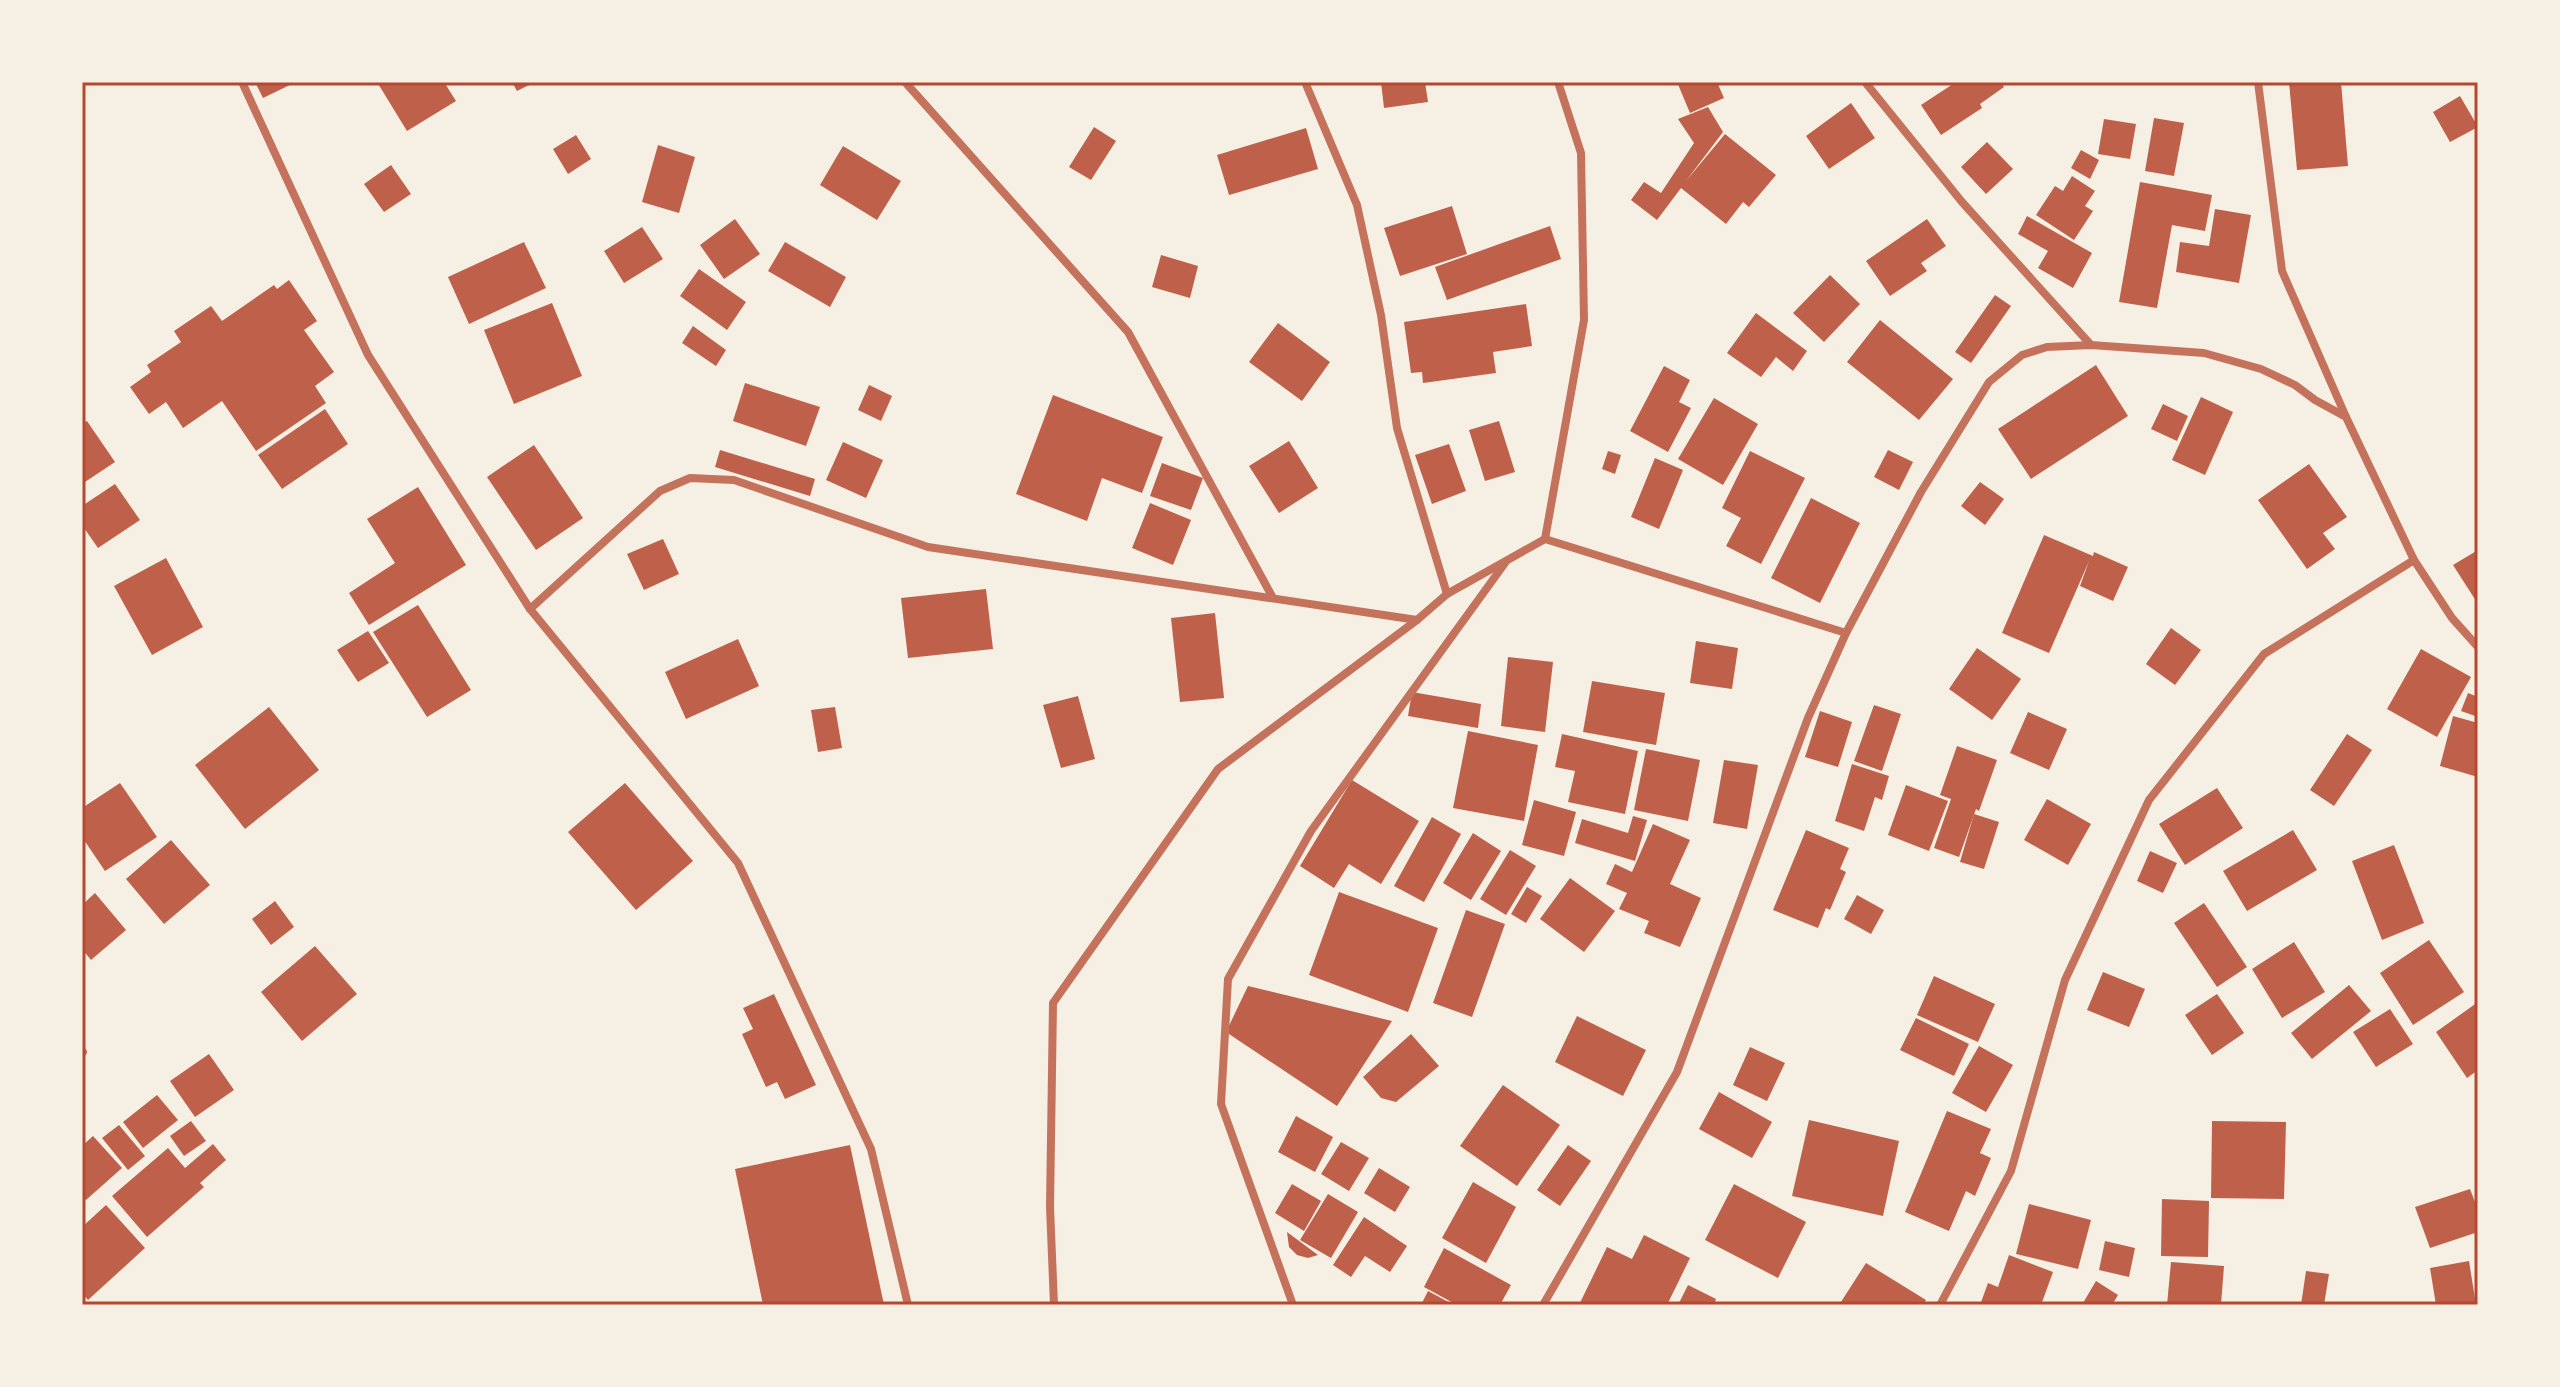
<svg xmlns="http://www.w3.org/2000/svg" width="2560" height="1387" font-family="'Golos Text',sans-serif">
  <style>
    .building { fill: #bf614a }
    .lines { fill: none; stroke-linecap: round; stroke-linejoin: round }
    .minor { stroke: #c5725c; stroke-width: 8 }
    .neatline { fill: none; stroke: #b5482f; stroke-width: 3 }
  </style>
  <rect width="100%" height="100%" fill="#f6efe4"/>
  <g class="building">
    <path d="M255,82h41l-33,16z"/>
    <path d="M377,82h67l12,19 -49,30z"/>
    <path d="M512,82h23l-18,9z"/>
    <path d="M1381,82h44l3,20 -44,6z"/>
    <path d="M1677,82h40l7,16 -34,15z"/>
    <path d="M1956,82h45l3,5 -24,17 2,4 -41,27 -20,-30z"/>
    <path d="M2289,82h52l7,84 -51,4z"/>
    <path d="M2460,96l18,31 -28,15 -17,-30z"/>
    <path d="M1851,103l24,35 -46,31 -23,-33z"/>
    <path d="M1708,107l15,25 -37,49 39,-47 51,41 -27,32 -6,-5 -17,22 -45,-36 -24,32 -26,-20 13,-18 17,11 33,-50 -16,-24z"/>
    <path d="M2154,118l30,5 -10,53 -29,-5z"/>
    <path d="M2104,119l32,5 -6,35 -32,-5z"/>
    <path d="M1094,127l22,14 -25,39 -22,-13z"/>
    <path d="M1306,128l12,41 -89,26 -12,-40z"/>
    <path d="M576,135l15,24 -23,15 -15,-25z"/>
    <path d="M1987,142l26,27 -27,25 -25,-27z"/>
    <path d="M658,145l37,12 -16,56 -37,-11z"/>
    <path d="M843,146l58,35 -24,39 -57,-35z"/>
    <path d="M2081,150l18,10 -9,19 -19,-11z"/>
    <path d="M391,165l20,29 -27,18 -20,-28z"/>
    <path d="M2072,176l23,15 -10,15 8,5 -19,29 -38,-25 19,-29 8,5z"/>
    <path d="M2140,182l72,13 -7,36 -33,-6 -15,83 -38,-6z"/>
    <path d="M1452,206l15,48 -67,22 -16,-48z"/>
    <path d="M2215,209l36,6 -12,68 -63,-11 4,-30 29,4z"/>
    <path d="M2027,216l65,37 -19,35 -35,-20 10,-17 -30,-17z"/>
    <path d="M735,219l25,35 -36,25 -24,-34z"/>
    <path d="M1927,219l19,27 -25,17 6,8 -37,25 -24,-35z"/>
    <path d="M1550,226l11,33 -114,41 -12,-33z"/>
    <path d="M642,227l21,32 -39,24 -20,-32z"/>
    <path d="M524,242l22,46 -77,36 -21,-47z"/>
    <path d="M785,242l61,35 -16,30 -62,-36z"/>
    <path d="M1161,255l37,11 -8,32 -38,-11z"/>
    <path d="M699,269l47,33 -19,28 -47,-34z"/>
    <path d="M1830,275l30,29 -36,38 -31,-29z"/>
    <path d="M289,280l28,41 -13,9 30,42 -19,14 11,17 -70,48 -34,-50 -39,27 -17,-26 -17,12 -19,-27 21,-15 -4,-7 34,-23 -7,-11 37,-25 11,15 52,-36 3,4z"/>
    <path d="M1995,295l16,11 -40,57 -16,-11z"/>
    <path d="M552,303l30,73 -68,28 -30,-74z"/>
    <path d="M1526,304l6,42 -39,6 3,21 -73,10 -1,-11 -11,1 -7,-51z"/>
    <path d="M1756,313l51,38 -14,20 -17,-14 -15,20 -34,-24z"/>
    <path d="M1880,320l73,59 -34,41 -72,-58z"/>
    <path d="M1278,323l52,39 -28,39 -53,-39z"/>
    <path d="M693,326l33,24 -10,16 -34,-23z"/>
    <path d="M2096,365l32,51 -97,63 -33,-50z"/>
    <path d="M1664,366l26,14 -11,22 12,6 -23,44 -38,-21z"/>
    <path d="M745,383l75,24 -14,39 -73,-25z"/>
    <path d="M869,385l23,11 -11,25 -23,-11z"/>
    <path d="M1053,395l110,42 -21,56 -40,-15 -15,43 -71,-27z"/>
    <path d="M2201,397l32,15 -28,63 -33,-15z"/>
    <path d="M1714,398l44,26 -35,61 -45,-26z"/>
    <path d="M2163,404l25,12 -11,25 -26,-12z"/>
    <path d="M325,409l23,35 -66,45 -24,-34z"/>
    <path d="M87,421l28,41 -33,22v-60z"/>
    <path d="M1499,421l16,51 -30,9 -16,-51z"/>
    <path d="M1289,441l29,47 -39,25 -30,-47z"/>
    <path d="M843,442l40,18 -17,38 -40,-18z"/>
    <path d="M1449,444l17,47 -34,13 -17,-49z"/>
    <path d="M534,445l49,73 -47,32 -49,-73z"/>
    <path d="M720,450l95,29 -5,17 -95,-29z"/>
    <path d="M1888,450l25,12 -14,28 -25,-13z"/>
    <path d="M1608,451l13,4 -6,19 -13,-5z"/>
    <path d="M1750,451l55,27 -44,86 -35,-18 15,-28 -19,-10z"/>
    <path d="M1655,458l28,12 -24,59 -28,-12z"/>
    <path d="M1162,463l41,15 -12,32 -41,-14z"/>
    <path d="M2309,464l38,53 -24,16 12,16 -28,20 -49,-69z"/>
    <path d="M1980,482l24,17 -19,26 -24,-19z"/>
    <path d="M115,484l25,36 -42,28 -16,-23v-19z"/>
    <path d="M418,487l48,78 -97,60 -20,-32 46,-30 -28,-44z"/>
    <path d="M1811,498l49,25 -40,80 -49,-25z"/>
    <path d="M1150,503l41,17 -18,45 -41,-17z"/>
    <path d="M2044,535l49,21 1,-4 34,15 -15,34 -33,-15 9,-25 -40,92 -47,-20z"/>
    <path d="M663,539l16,35 -35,16 -17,-36z"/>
    <path d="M2478,550v54l-25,-39z"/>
    <path d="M166,558l37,69 -51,28 -38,-69z"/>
    <path d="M986,589l7,60 -85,9 -7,-60z"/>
    <path d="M418,605l53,85 -44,27 -54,-85z"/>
    <path d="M1215,613l9,85 -44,4 -9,-84z"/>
    <path d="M2171,628l30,22 -26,35 -29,-21z"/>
    <path d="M368,631l21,32 -31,19 -21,-32z"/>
    <path d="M738,639l21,47 -73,33 -21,-47z"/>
    <path d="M1696,641l42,7 -6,41 -42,-6z"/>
    <path d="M1977,648l44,31 -29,41 -43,-31z"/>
    <path d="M2421,649l50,28 -34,60 -50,-28z"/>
    <path d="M1508,657l45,5 -8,70 -44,-6z"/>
    <path d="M1592,681l73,12 -9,52 -73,-13z"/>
    <path d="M1412,692l69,12 -3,24 -70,-12z"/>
    <path d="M2468,693l10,4v20l-17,-6z"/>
    <path d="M1078,696l17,63 -34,9 -18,-63z"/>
    <path d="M1874,705l27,9 -19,57 -28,-10z"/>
    <path d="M269,707l50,63 -74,59 -50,-64z"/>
    <path d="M835,707l7,41 -24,4 -7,-42z"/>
    <path d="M1820,711l32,11 -14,45 -33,-10z"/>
    <path d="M2028,712l39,17 -18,41 -39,-17z"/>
    <path d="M2453,716l25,7v54l-38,-11z"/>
    <path d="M1468,731l70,14 -14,76 -71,-13z"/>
    <path d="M1562,734l76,17 -13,63 -57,-12 7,-31 -20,-4z"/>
    <path d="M2347,734l25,16 -38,56 -24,-16z"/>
    <path d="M1957,746l40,14 -18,51 -3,-2 -17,48 -25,-9 17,-49 -11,-4z"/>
    <path d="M1646,749l54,11 -12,61 -54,-11z"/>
    <path d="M1724,760l34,5 -11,64 -34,-6z"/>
    <path d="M1852,764l37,12 -7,24 -7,-3 -11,34 -29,-10z"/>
    <path d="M1352,780l67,41 -38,63 -32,-20 -15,24 -34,-22z"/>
    <path d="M120,783l37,54 -52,34 -23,-34v-29z"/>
    <path d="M625,783l68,78 -57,49 -68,-78z"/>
    <path d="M1906,785l42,16 -19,50 -41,-16z"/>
    <path d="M2217,788l26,40 -58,37 -26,-41z"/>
    <path d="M2047,799l44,25 -23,41 -44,-25z"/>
    <path d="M1534,800l42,12 -12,44 -42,-11z"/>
    <path d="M1974,814l25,8 -15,47 -24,-7z"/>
    <path d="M1633,816l14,4 -12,41 -60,-18 7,-24 46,14z"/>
    <path d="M1432,817l29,17 -37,68 -30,-16z"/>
    <path d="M1653,824l37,16 -20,44 31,14 -21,49 -36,-14 5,-12 -30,-12 8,-16 -21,-9 9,-20 17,8z"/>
    <path d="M1806,830l43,18 -9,21 6,3 -16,38 -4,-2 -8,20 -45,-18z"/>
    <path d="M2293,830l24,40 -70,41 -24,-40z"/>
    <path d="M1473,833l28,18 -30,49 -28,-17z"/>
    <path d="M171,840l39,45 -46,39 -38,-45z"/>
    <path d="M2394,845l30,78 -42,17 -30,-79z"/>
    <path d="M1510,850l26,16 -30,49 -26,-16z"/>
    <path d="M2150,851l27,12 -14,30 -26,-12z"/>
    <path d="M1570,878l45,33 -31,41 -44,-33z"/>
    <path d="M1527,887l15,9 -16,27 -15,-9z"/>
    <path d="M1339,892l99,36 -30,84 -99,-37z"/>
    <path d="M95,893l31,37 -35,30 -9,-11v-44z"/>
    <path d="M1857,895l27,15 -13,24 -27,-15z"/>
    <path d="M275,901l19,26 -23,18 -19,-26z"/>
    <path d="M2204,903l43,64 -30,20 -43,-64z"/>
    <path d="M1466,910l39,14 -33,93 -39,-14z"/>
    <path d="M2429,940l35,52 -51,33 -33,-52z"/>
    <path d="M2294,942l31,50 -43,26 -30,-49z"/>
    <path d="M315,946l42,48 -55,47 -41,-49z"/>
    <path d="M2103,972l42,17 -16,38 -42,-17z"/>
    <path d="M1934,976l61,28 -17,38 -61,-27z"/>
    <path d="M2349,985l22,26 -59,48 -21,-26z"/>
    <path d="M1248,986l144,35 -55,85 -111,-74z"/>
    <path d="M774,994l42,91 -31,14 -8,-17 -11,5 -24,-53 11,-5 -10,-21z"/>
    <path d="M2217,994l27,39 -32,22 -27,-40z"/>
    <path d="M2478,1002v68l-11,8 -31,-46z"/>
    <path d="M2390,1009l23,35 -37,23 -23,-35z"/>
    <path d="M1577,1016l69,34 -23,46 -68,-34z"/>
    <path d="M1916,1018l53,26 -15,32 -54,-26z"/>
    <path d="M1411,1034l28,32 -43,36 -15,-4 -18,-21z"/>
    <path d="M1979,1046l34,19 -27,47 -34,-19z"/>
    <path d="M1750,1047l35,16 -18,38 -34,-16z"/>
    <path d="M209,1054l25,36 -39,27 -25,-36z"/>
    <path d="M1503,1085l57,40 -43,61 -57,-40z"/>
    <path d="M1719,1092l53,30 -20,36 -53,-29z"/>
    <path d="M157,1095l21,25 -35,28 -20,-26z"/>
    <path d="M1947,1111l44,18 -11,24 11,5 -16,38 -9,-5 -17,40 -44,-19z"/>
    <path d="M1296,1116l37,21 -18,35 -37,-20z"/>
    <path d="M1809,1120l90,21 -16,75 -91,-20z"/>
    <path d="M191,1121l15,20 -22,15 -14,-20z"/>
    <path d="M2212,1121l74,1 -2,77 -73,-1z"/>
    <path d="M119,1125l26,31 -17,14 -26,-32z"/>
    <path d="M93,1136l29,32 -36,32 -4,-5v-49z"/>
    <path d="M1341,1142l28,16 -20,33 -28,-17z"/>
    <path d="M213,1144l13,16 -26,23 4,4 -57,50 -35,-41 56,-48 17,20z"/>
    <path d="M850,1145l34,160h-121l-28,-136z"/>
    <path d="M1568,1145l23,16 -31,45 -23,-16z"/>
    <path d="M1379,1168l31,19 -15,25 -31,-19z"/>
    <path d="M1473,1182l43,25 -30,56 -44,-25z"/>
    <path d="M1292,1184l29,17 -17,30 -29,-18z"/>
    <path d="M1734,1184l72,38 -28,56 -73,-38z"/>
    <path d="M2470,1189l8,21v22l-48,16 -15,-41z"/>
    <path d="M1328,1194l30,18 -27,46 -31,-18z"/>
    <path d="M2162,1199l47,2 -1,56 -47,-1z"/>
    <path d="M2029,1204l62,16 -13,49 -62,-15z"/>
    <path d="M106,1205l39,43 -57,52 -6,-7v-66z"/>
    <path d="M1364,1217l43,29 -17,26 -25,-16 -14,21 -18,-12z"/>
    <path d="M1287,1232l31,23 -10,3 -11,-3 -8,-8z"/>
    <path d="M1644,1235l46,23 -23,47h-88l28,-58 25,12z"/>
    <path d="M2105,1241l30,7 -6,29 -30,-7z"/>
    <path d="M1444,1248l67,37 -11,20h-43l-33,-18z"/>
    <path d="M2009,1255l44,17 -12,33h-61l8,-22 10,4z"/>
    <path d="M2469,1261l7,44h-40l-6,-37z"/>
    <path d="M2171,1262l53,4 -3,39h-54z"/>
    <path d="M1866,1263l60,37 -3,5h-84z"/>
    <path d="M2306,1271l23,3 -5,31h-23z"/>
    <path d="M2096,1281l22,14 -6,10h-25l-4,-2z"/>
    <path d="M1688,1285l28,14 -2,6h-36z"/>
    <path d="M1428,1291l26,14h-33z"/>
  </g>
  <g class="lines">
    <g class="minor">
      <path d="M242,82l126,273 162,254 208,254 133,286 37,156"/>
      <path d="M905,82l223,250 145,266"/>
      <path d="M1305,82l52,123 24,110 16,113 50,166"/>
      <path d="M1865,82l97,120 129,143"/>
      <path d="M2258,82l24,189 64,146"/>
      <path d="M1545,539l39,-219 -3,-167 -23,-71"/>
      <path d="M530,609l130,-118 30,-13 44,2 194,67 489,73"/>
      <path d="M82,1053l1,-1"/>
      <path d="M1054,1305l-4,-98 3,-204 165,-234 199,-149 30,-26 98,-55 301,94"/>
      <path d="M1293,1305l-72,-201 7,-125 83,-148 194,-268"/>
      <path d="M1543,1305l134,-233 131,-354 38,-85 75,-141 68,-110 33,-27 25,-8 44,-2 113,8 57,16 34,16 20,15 31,17 68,143 38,58 26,29"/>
      <path d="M1940,1305l71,-134 54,-191 84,-180 115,-146 150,-94"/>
    </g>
  </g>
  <rect width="2560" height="1387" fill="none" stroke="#f6efe4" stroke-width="168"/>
  <rect x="84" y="84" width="2392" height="1219" class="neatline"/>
</svg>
